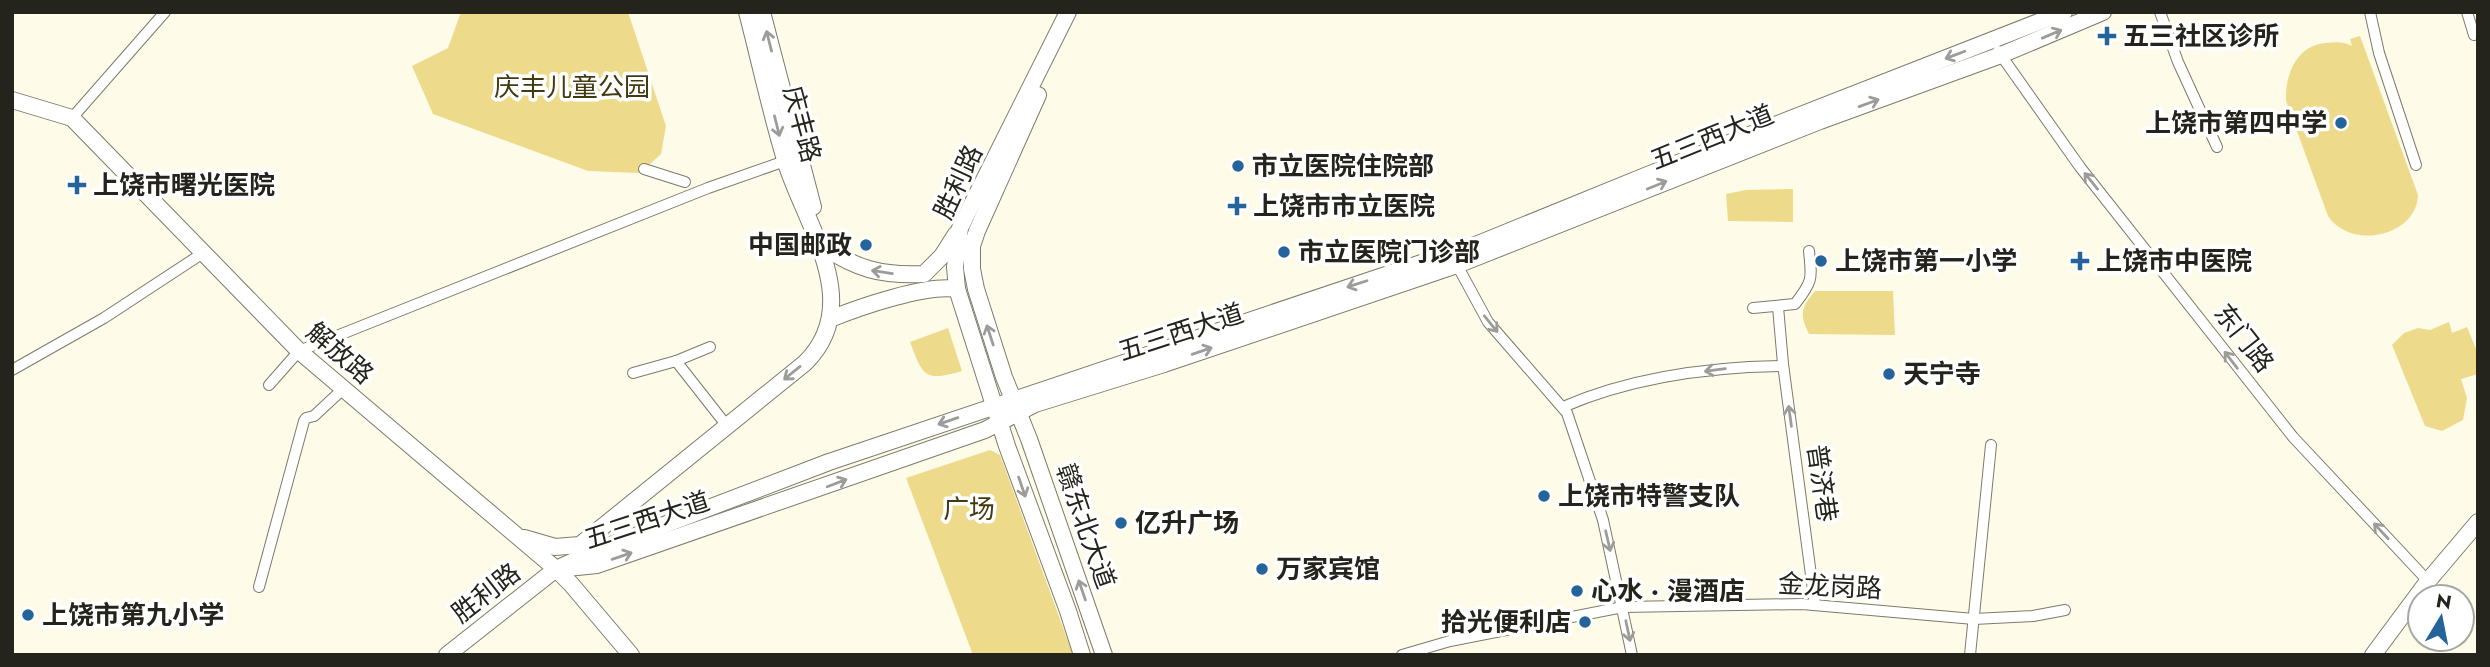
<svg xmlns="http://www.w3.org/2000/svg" width="2490" height="667" font-family="Jost,'Noto Sans SC',sans-serif">
  <style>
    .green { fill: #edda8b }
    .lines { fill: none; stroke-linecap: round; stroke-linejoin: round }
    .street-casing { stroke: #7e7a6a; stroke-width: 12 }
    .secondary-casing { stroke: #7e7a6a; stroke-width: 18 }
    .street { stroke: #fff; stroke-width: 10 }
    .secondary { stroke: #fff; stroke-width: 16 }
    .oneway { stroke: #9c9c99 }
    .poi-dot { fill: #24649a; stroke: #fff; stroke-width: 2.5 }
    .labels { text-anchor: middle; stroke-width: 7; stroke-linejoin: round; paint-order: stroke }
    .poi-label { font-size: 26px; font-weight: bold; fill: #24231c; stroke: #fff; text-anchor: start }
    .park-label { font-size: 26px; fill: #433a11; stroke: #fff }
    .street-label { font-size: 26px; fill: #24231c; stroke: #fff }
  </style>
  <rect width="100%" height="100%" fill="#fffbe9"/>
  <g class="green">
    <path d="M461,12h167l38,114 -5,28 -21,19 -52,-2 -155,-57 -21,-48 36,-18z"/>
    <path d="M2360,36l58,159c-1,41 -67,56 -90,21l-42,-115c-1,-26 10,-55 39,-58 10,-1 18,-2 27,3l-2,-7z"/>
    <path d="M1793,189v33l-65,-1 -2,-27 20,-4z"/>
    <path d="M1815,291h78l2,44 -86,-1c-10,-19 -8,-27 6,-43z"/>
    <path d="M2449,322l3,11 15,-6 11,27v20l-17,5 6,19 -4,22 -21,11 -17,-5 -33,-81 12,-12 14,-5 12,2z"/>
    <path d="M948,328l14,43c-38,11 -39,5 -52,-29z"/>
    <path d="M990,450l10,5 73,200h-100l-67,-177z"/>
  </g>
  <g class="lines">
    <defs>
      <g id="street">
        <path d="M2160,12l18,50 39,85"/>
        <path d="M2370,12l9,41 37,112"/>
        <path d="M2467,12l7,23"/>
        <path d="M1998,51l82,116 213,270 135,144"/>
        <path d="M72,118l93,-106"/>
        <path d="M644,169l41,13"/>
        <path d="M1457,265l31,57 79,91 36,107 29,135"/>
        <path d="M1778,307l5,57 32,241"/>
        <path d="M1753,308l42,-4c18,-23 17,-25 14,-53"/>
        <path d="M676,361l51,65"/>
        <path d="M12,370l92,-52 99,-65"/>
        <path d="M633,373l43,-12 34,-14"/>
        <path d="M269,385l30,-34 409,-163 77,-27"/>
        <path d="M1563,407c69,-30 146,-40 220,-41"/>
        <path d="M259,587l45,-166 2,-3 8,-2 29,-27"/>
        <path d="M1402,655l48,-14 173,-34 179,-3 172,15 59,-3 32,-6"/>
        <path d="M1970,655l21,-210"/>
      </g>
      <g id="secondary">
        <path d="M762,12l51,195"/>
        <path d="M1068,12l-108,216 -5,39 2,22 50,157 61,165 14,44"/>
        <path d="M1038,95l-61,136 -5,15v23l4,20 28,88 25,62 75,216"/>
        <path d="M12,100l60,18 227,233 257,218 15,15 60,71"/>
        <path d="M821,245c35,24 60,31 103,29l18,-18 14,-22"/>
        <path d="M830,319c30,-12 96,-35 127,-30"/>
        <path d="M524,538l31,9 25,-2 225,-182c60,-59 1,-137 -19,-200 -15,-49 -26,-101 -39,-151"/>
        <path d="M567,568l30,-3 388,-135 50,-26 129,-40 293,-99 363,-144 181,-66 102,-43"/>
        <path d="M447,655l109,-86 40,-18 233,-89 649,-218 172,-70 414,-162"/>
        <path d="M2373,655l55,-74 50,-59"/>
      </g>
    </defs>
    <use href="#street" class="street-casing"/>
    <use href="#secondary" class="secondary-casing"/>
    <use href="#street" class="street"/>
    <use href="#secondary" class="secondary"/>
  </g>
  <defs><path id="oneway-shaft" d="M-6 0H5M1.5-3L5.5 0L1.5 3" fill="none" stroke-width="1.6" stroke-linecap="round" stroke-linejoin="round" transform="scale(1.75)"/></defs>
  <g class="oneway">
    <use href="#oneway-shaft" transform="translate(2052 34) rotate(-23)"/>
    <use href="#oneway-shaft" transform="translate(769 41) rotate(-104)"/>
    <use href="#oneway-shaft" transform="translate(1955 55) rotate(159)"/>
    <use href="#oneway-shaft" transform="translate(1869 103) rotate(-20)"/>
    <use href="#oneway-shaft" transform="translate(777 126) rotate(76)"/>
    <use href="#oneway-shaft" transform="translate(2091 181) rotate(-129)"/>
    <use href="#oneway-shaft" transform="translate(1657 185) rotate(-22)"/>
    <use href="#oneway-shaft" transform="translate(882 272) rotate(-171)"/>
    <use href="#oneway-shaft" transform="translate(1357 284) rotate(162)"/>
    <use href="#oneway-shaft" transform="translate(1491 324) rotate(51)"/>
    <use href="#oneway-shaft" transform="translate(990 335) rotate(-108)"/>
    <use href="#oneway-shaft" transform="translate(1202 351) rotate(-19)"/>
    <use href="#oneway-shaft" transform="translate(2231 360) rotate(-128)"/>
    <use href="#oneway-shaft" transform="translate(1715 370) rotate(173)"/>
    <use href="#oneway-shaft" transform="translate(792 373) rotate(141)"/>
    <use href="#oneway-shaft" transform="translate(1790 416) rotate(-98)"/>
    <use href="#oneway-shaft" transform="translate(948 421) rotate(161)"/>
    <use href="#oneway-shaft" transform="translate(837 483) rotate(-21)"/>
    <use href="#oneway-shaft" transform="translate(1022 487) rotate(71)"/>
    <use href="#oneway-shaft" transform="translate(2381 531) rotate(-133)"/>
    <use href="#oneway-shaft" transform="translate(1608 541) rotate(77)"/>
    <use href="#oneway-shaft" transform="translate(622 556) rotate(-19)"/>
    <use href="#oneway-shaft" transform="translate(1082 590) rotate(-109)"/>
    <use href="#oneway-shaft" transform="translate(1628 631) rotate(78)"/>
  </g>
  <g class="poi-dot">
    <path d="M2103.5 25.5h7v7h7v7h-7v7h-7v-7h-7v-7h7z"/>
    <circle cx="2341" cy="123" r="7"/>
    <circle cx="1238" cy="166" r="7"/>
    <path d="M73.5 174.5h7v7h7v7h-7v7h-7v-7h-7v-7h7z"/>
    <path d="M1233.5 195.5h7v7h7v7h-7v7h-7v-7h-7v-7h7z"/>
    <circle cx="866" cy="245" r="7"/>
    <circle cx="1284" cy="252" r="7"/>
    <circle cx="1821" cy="261" r="7"/>
    <path d="M2076.5 250.5h7v7h7v7h-7v7h-7v-7h-7v-7h7z"/>
    <circle cx="1889" cy="374" r="7"/>
    <circle cx="1544" cy="496" r="7"/>
    <circle cx="1121" cy="523" r="7"/>
    <circle cx="1262" cy="569" r="7"/>
    <circle cx="1577" cy="591" r="7"/>
    <circle cx="28" cy="615" r="7"/>
    <circle cx="1585" cy="622" r="7"/>
  </g>
  <g class="labels">
    <g class="poi-label">
      <text x="2123" y="45">五三社区诊所</text>
      <text x="2327" y="132" text-anchor="end">上饶市第四中学</text>
      <text x="1252" y="175">市立医院住院部</text>
      <text x="93" y="194">上饶市曙光医院</text>
      <text x="1253" y="215">上饶市市立医院</text>
      <text x="852" y="254" text-anchor="end">中国邮政</text>
      <text x="1298" y="261">市立医院门诊部</text>
      <text x="1835" y="270">上饶市第一小学</text>
      <text x="2096" y="270">上饶市中医院</text>
      <text x="1903" y="383">天宁寺</text>
      <text x="1558" y="505">上饶市特警支队</text>
      <text x="1135" y="532">亿升广场</text>
      <text x="1276" y="578">万家宾馆</text>
      <text x="1591" y="600">心水 · 漫酒店</text>
      <text x="42" y="624">上饶市第九小学</text>
      <text x="1571" y="631" text-anchor="end">拾光便利店</text>
    </g>
    <g class="park-label">
      <text x="572" y="96">庆丰儿童公园</text>
      <text x="969" y="518">广场</text>
    </g>
    <g class="street-label">
      <text transform="translate(802 124) rotate(75)" y="9">庆丰路</text>
      <text transform="translate(1712 137) rotate(-22)" y="9">五三西大道</text>
      <text transform="translate(958 182) rotate(-65)" y="9">胜利路</text>
      <text transform="translate(1181 332) rotate(-18)" y="9">五三西大道</text>
      <text transform="translate(2244 338) rotate(52)" y="9">东门路</text>
      <text transform="translate(340 353) rotate(41)" y="9">解放路</text>
      <text transform="translate(1822 483) rotate(82)" y="9">普济巷</text>
      <text transform="translate(647 520) rotate(-18)" y="9">五三西大道</text>
      <text transform="translate(1086 526) rotate(71)" y="9">赣东北大道</text>
      <text transform="translate(1830 586) rotate(3)" y="9">金龙岗路</text>
      <text transform="translate(486 593) rotate(-38)" y="9">胜利路</text>
    </g>
  </g>
  <rect width="2490" height="667" fill="none" stroke="#24231c" stroke-width="28"/>
  <g transform="translate(2441 618) rotate(10)"><circle r="33" fill="#ffffff" stroke="#a7a7a4" stroke-width="2"/>
  <path d="M0-5L12 26L0 18L-12 26Z" fill="#24649a"/>
  <text y="-10" font-size="19" font-weight="bold" text-anchor="middle" fill="#24231c">N</text>
  </g>
</svg>
